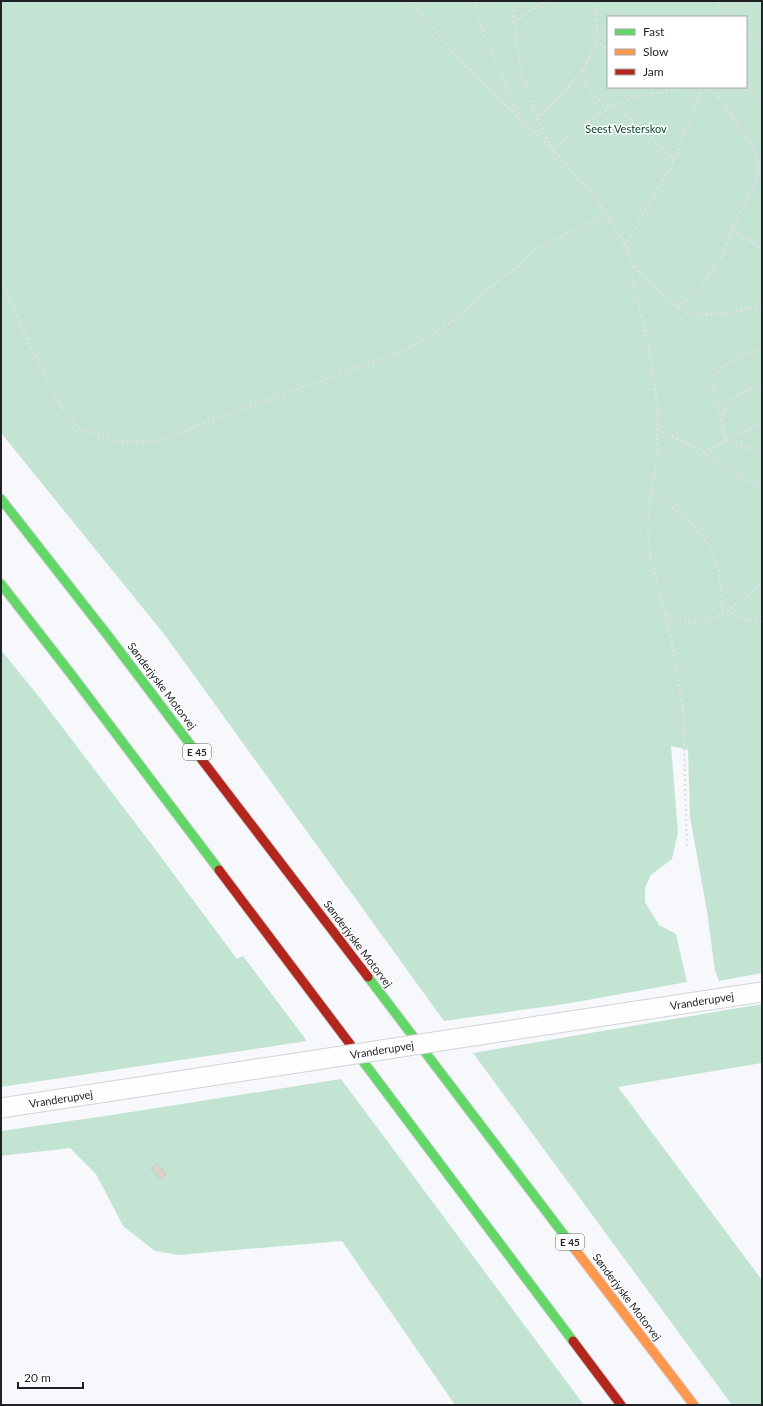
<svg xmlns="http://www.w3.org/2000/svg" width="763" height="1406" font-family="Lato,sans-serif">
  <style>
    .green { fill: #c4e4d3; fill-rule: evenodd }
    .building { fill: #dad3c8; stroke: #c6c5c5 }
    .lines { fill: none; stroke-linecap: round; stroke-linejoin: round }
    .street-casing { stroke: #d2d4d8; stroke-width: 21 }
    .fast-casing { stroke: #d3d5d7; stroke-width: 11 }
    .slow-casing { stroke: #d3d5d7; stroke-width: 11 }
    .jam-casing { stroke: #d3d5d7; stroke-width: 11 }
    .path { stroke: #e0e0e2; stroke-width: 2.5; stroke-dasharray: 2 3; stroke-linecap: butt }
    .street { stroke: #fefeff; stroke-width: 19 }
    .fast { stroke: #63d668; stroke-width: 9 }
    .slow { stroke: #ff974d; stroke-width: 9 }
    .jam { stroke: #b3261e; stroke-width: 9 }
    .street-bridge-casing { stroke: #d2d4d8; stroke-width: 21; stroke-linecap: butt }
    .street-bridge { stroke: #fefeff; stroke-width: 19 }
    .labels { text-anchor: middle; stroke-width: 3; stroke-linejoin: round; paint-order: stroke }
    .shield { fill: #fff; stroke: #626466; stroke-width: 1 }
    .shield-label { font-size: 10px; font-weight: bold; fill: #1f2125 }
    .park-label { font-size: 11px; fill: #064429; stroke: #fff }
    .street-label { font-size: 11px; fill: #1f2125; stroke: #fff }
  </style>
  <rect width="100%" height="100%" fill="#f6f8fc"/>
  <g class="green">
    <path d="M1,1h761v972l-43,8 -4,-10 -8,-60 -17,-94 -2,-67 -17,-4 7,87 -6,26 -21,16 -6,13v14l14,23 17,9 11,48 -116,21 -127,18 -280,-387 -163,-201zM608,17h138v70h-138z"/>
    <path d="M1,650l39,48 112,147 85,114 6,-3 64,85 -306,46z"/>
    <path d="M762,1004v59l-144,24 144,193v125h-30l-259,-352z"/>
    <path d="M341,1079l243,326h-129l-113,-164 -164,14 -23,-4 -32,-25 -27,-52 -26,-26 -69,8v-25l111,-16z"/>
  </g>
  <path class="building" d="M157,1163l9,11 -6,5 -9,-11z"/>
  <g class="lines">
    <defs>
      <g id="street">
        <path d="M538,1026l224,-34"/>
        <path d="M1,1108l256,-39"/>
      </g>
      <g id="fast">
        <path d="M1,499l108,138 93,123"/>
        <path d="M1,584l70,90 148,196"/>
        <path d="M368,977l206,271"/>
        <path d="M350,1044l223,297"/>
      </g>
      <path id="slow" d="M574,1248l120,157"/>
      <g id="jam">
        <path d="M202,760l166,217"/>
        <path d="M219,870l131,174"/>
        <path d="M573,1341l48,64"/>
      </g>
    </defs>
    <use href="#street" class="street-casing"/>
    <use href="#fast" class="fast-casing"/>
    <use href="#slow" class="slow-casing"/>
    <use href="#jam" class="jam-casing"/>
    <g class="path">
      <path d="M410,1l56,66 87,83 44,50 10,14 18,33 8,19 20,20 36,29c25,0 50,-2 73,-11"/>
      <path d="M475,1l6,26 39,91"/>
      <path d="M548,1l-10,4 -24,17 7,49 16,48 16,31c24,-22 50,-42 82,-53 14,-4 29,-3 42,-10"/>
      <path d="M718,1l5,16"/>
      <path d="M514,22v-15l2,-6"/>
      <path d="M746,35l16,7"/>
      <path d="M596,41l12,8"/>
      <path d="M583,70c1,5 1,11 3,15 8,18 30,22 43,33 17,14 31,27 45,43"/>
      <path d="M746,87l16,15"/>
      <path d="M537,119l31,-30 5,-9 12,-13 13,-31 -4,-35"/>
      <path d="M732,231l22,12 8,6"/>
      <path d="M625,246l49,-85 28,-74"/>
      <path d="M633,266l-1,12 17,69 9,64 -1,42 -8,57 -1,30 3,19 21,83 11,68 4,139"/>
      <path d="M1,278l28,66 31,62 20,23 40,13 41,-1 42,-18 201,-72 47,-29 50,-44 18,-12 12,-15 76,-37"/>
      <path d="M678,307l22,-18 23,-34 12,-32 18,-35 6,-19 -2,-11 -6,-15 -40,-56"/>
      <path d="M721,421c-2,-11 -5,-21 -7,-31 -4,-27 29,-35 48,-40"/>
      <path d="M658,430l41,19 41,29 22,9"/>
      <path d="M726,440l-5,-19 6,-17 13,-10 22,-10"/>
      <path d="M726,441l25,8 11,-1"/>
      <path d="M705,454l11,-8 46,-24"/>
      <path d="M652,492c24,19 54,38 64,69 5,16 5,35 7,52"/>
      <path d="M727,610c9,7 23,12 35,11"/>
      <path d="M665,614c43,20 65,-5 97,-31"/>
    </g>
    <use href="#street" class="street"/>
    <use href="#fast" class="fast"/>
    <use href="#slow" class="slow"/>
    <use href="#jam" class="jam"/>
    <defs>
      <path id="street-bridge" d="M257,1069l281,-43"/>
    </defs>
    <use href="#street-bridge" class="street-bridge-casing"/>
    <use href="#street-bridge" class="street-bridge"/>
  </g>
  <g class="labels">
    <g class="shield">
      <rect x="183" y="744" width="28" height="16" rx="3"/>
      <rect x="556" y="1234" width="28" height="16" rx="3"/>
    </g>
    <g class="shield-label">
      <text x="197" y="756">E 45</text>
      <text x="570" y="1246">E 45</text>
    </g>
    <g class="park-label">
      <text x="626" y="133">Seest Vesterskov</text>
    </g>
    <g class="street-label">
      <text transform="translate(162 686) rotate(53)" y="4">Sønderjyske Motorvej</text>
      <text transform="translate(358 944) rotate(53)" y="4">Sønderjyske Motorvej</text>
      <text transform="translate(702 1001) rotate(-9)" y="4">Vranderupvej</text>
      <text transform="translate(382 1050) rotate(-9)" y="4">Vranderupvej</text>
      <text transform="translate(61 1099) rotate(-9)" y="4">Vranderupvej</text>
      <text transform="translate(627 1297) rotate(53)" y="4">Sønderjyske Motorvej</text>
    </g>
  </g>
  <rect width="763" height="1406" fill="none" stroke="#1f2125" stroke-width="4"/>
  <rect x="607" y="16" width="140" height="72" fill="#ffffff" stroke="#a5a6a8"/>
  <rect x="615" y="29" width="20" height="6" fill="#63d668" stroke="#a5a6a8"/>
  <text x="643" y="36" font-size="12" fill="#1f2125">Fast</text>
  <rect x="615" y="49" width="20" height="6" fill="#ff974d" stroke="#a5a6a8"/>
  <text x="643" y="56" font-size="12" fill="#1f2125">Slow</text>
  <rect x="615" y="69" width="20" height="6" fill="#b3261e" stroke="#a5a6a8"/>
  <text x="643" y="76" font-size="12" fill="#1f2125">Jam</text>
  <path d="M18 1382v6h65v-6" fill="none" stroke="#1f2125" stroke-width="2"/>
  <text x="24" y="1382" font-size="12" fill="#1f2125" stroke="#ffffff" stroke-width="3" paint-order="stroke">20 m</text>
</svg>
